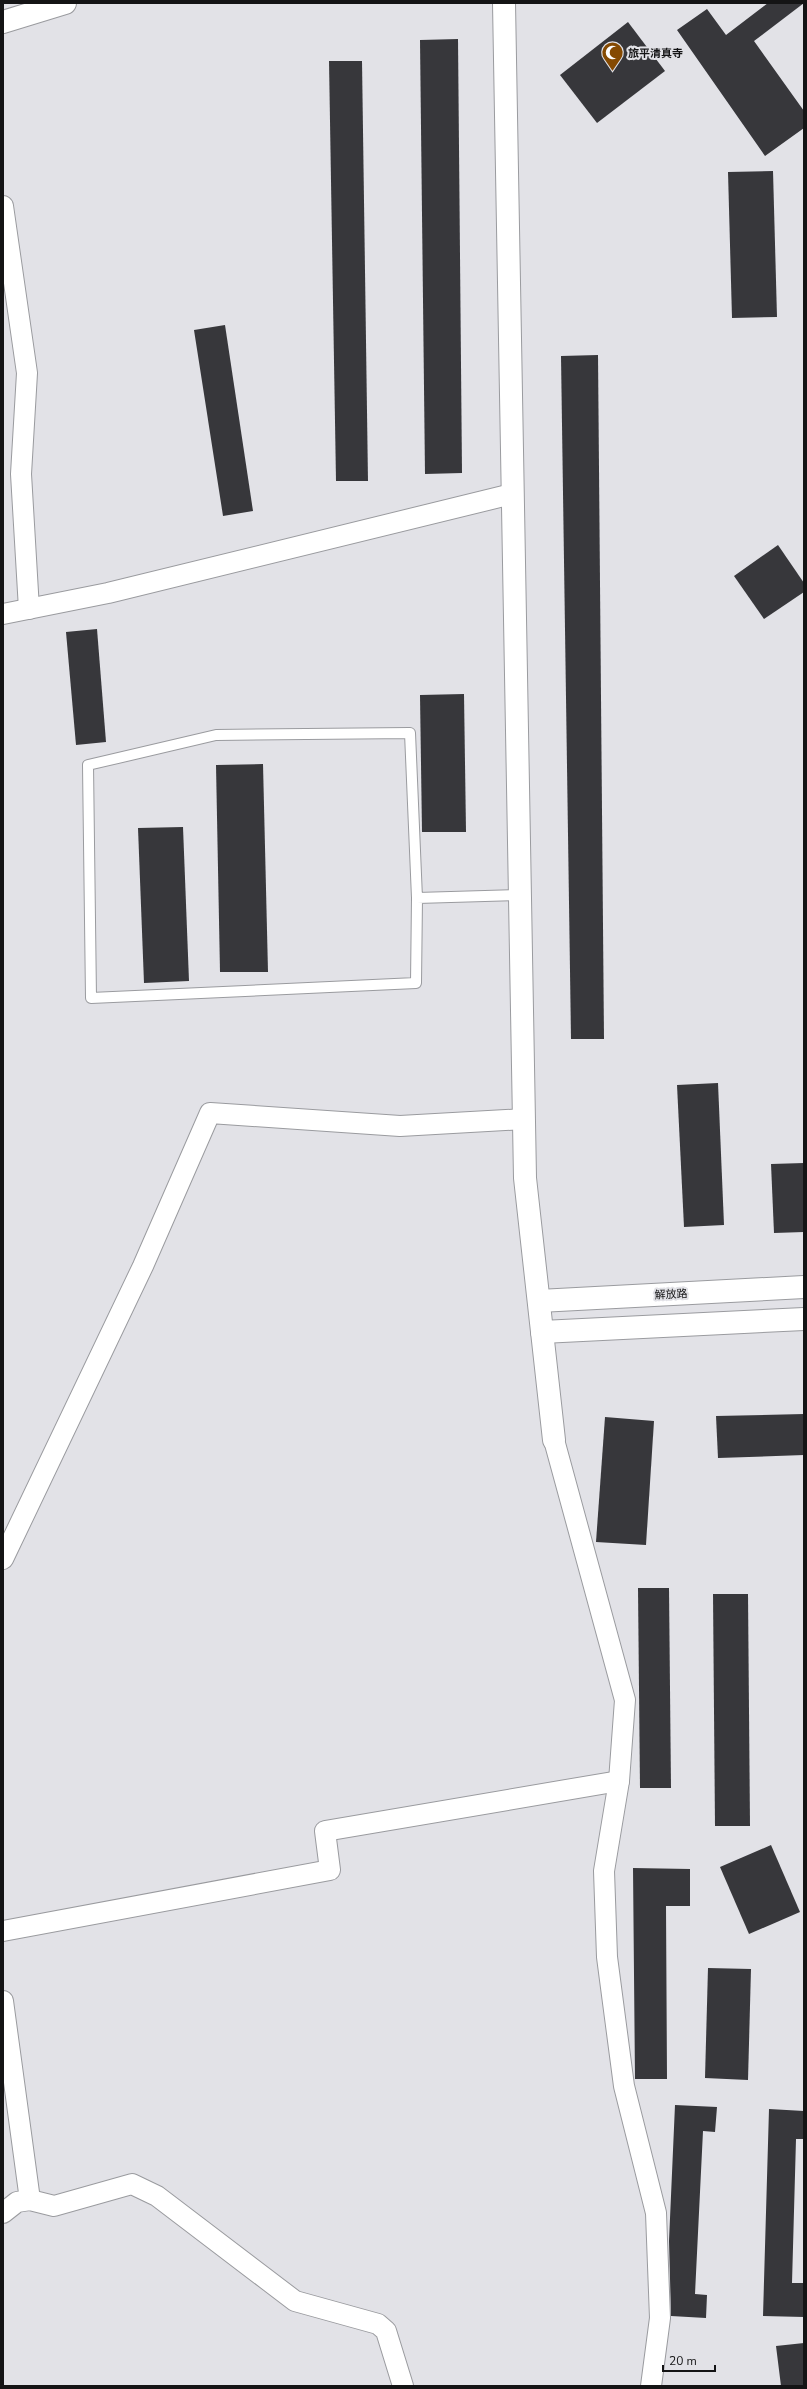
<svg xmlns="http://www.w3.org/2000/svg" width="807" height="2389" font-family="'Nunito Sans','Noto Sans SC',sans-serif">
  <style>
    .building { fill: #37373b }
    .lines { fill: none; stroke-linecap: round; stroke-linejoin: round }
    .lane-casing { stroke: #9a9b9f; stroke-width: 12 }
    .street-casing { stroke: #9a9b9f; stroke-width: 22 }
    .secondary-casing { stroke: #9a9b9f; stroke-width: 24 }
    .lane { stroke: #fff; stroke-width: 10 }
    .street { stroke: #fff; stroke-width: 20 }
    .secondary { stroke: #fff; stroke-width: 22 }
    .labels { text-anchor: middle; stroke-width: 4; stroke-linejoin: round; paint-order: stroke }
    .poi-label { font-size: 11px; font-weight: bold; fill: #141415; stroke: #e2e2e7; text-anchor: start }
    .street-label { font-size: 11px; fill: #141415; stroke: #e2e2e7 }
  </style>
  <rect width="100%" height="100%" fill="#e2e2e7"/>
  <g class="building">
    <path d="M768,3h36l-50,38 50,70v17l-39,28 -88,-126 30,-21 19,26z"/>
    <path d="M628,22l37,49 -68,52 -37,-48z"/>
    <path d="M458,39l4,434 -37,1 -5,-434z"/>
    <path d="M329,61h33l6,420h-32z"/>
    <path d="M773,171l4,146 -45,1 -4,-146z"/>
    <path d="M225,325l28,186 -30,5 -29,-186z"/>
    <path d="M598,355l6,684h-33l-10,-683z"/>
    <path d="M778,545l26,38v9l-40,27 -30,-43z"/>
    <path d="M97,629l9,113 -30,3 -10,-113z"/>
    <path d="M464,694l2,138h-44l-2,-137z"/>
    <path d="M263,764l5,208h-48l-4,-207z"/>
    <path d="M183,827l6,154 -45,2 -6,-155z"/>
    <path d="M718,1083l6,142 -40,2 -7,-142z"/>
    <path d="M804,1163v69l-30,1 -3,-69z"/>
    <path d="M804,1414v41l-86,3 -2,-42z"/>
    <path d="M605,1417l49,4 -8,124 -50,-3z"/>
    <path d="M638,1588h31l2,200h-31z"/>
    <path d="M713,1594h35l2,232h-35z"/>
    <path d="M771,1845l29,67 -51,22 -29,-67z"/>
    <path d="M633,1868l57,1v37h-24l1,173h-32z"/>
    <path d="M708,1968l43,1 -3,111 -43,-2z"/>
    <path d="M675,2105l42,2 -2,25 -12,-1 -8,163 12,1 -1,23 -35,-2 -2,-75z"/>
    <path d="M769,2109l35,2v28h-8l-4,144h12v34l-41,-1z"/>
    <path d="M804,2343v43h-23l-5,-40z"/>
  </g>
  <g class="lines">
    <defs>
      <path id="lane" d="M417,898l-7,-165 -194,2 -128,30 3,233 325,-15 1,-85 102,-3"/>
      <g id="street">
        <path d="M3,206l24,167 -6,101 8,135"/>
        <path d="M3,614l105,-21 404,-99"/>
        <path d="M554,1440l71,260 -6,81 -15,90 3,86 17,129 32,127 4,105 -9,68"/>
        <path d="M3,1559l140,-293 67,-153 190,13 124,-7"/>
        <path d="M3,1931l327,-61 -5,-39 294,-50"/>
        <path d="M3,2001l27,199"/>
        <path d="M3,2213l14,-11 13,-2 24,6 78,-22 25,12 138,105 83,23 8,7 17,55"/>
      </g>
      <g id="secondary">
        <path d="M504,3l21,1175 29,262"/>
        <path d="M3,22l62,-19"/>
        <path d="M539,1301l265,-14"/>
        <path d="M542,1332l262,-13"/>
      </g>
    </defs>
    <use href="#lane" class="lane-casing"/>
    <use href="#street" class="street-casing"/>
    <use href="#secondary" class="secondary-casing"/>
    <use href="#lane" class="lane"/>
    <use href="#street" class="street"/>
    <use href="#secondary" class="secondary"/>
  </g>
  <defs>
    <symbol id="mosque-pin" viewBox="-11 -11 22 30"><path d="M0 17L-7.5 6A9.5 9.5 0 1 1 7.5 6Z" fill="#854a02" stroke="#e2e2e7"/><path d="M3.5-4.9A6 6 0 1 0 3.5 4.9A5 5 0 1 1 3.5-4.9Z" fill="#fff"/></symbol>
  </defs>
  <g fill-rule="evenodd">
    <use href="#mosque-pin" x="600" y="40" width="25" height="34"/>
  </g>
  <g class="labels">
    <g class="poi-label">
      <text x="628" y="57">旅平清真寺</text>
    </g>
    <g class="street-label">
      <text transform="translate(671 1294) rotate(-3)" y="4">解放路</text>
    </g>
  </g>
  <rect width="807" height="2389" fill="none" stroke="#141415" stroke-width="8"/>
  <path d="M663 2365v6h52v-6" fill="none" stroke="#141415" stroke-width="2"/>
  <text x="669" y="2365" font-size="12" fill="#141415" stroke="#e2e2e7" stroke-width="3" paint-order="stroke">20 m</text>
</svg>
